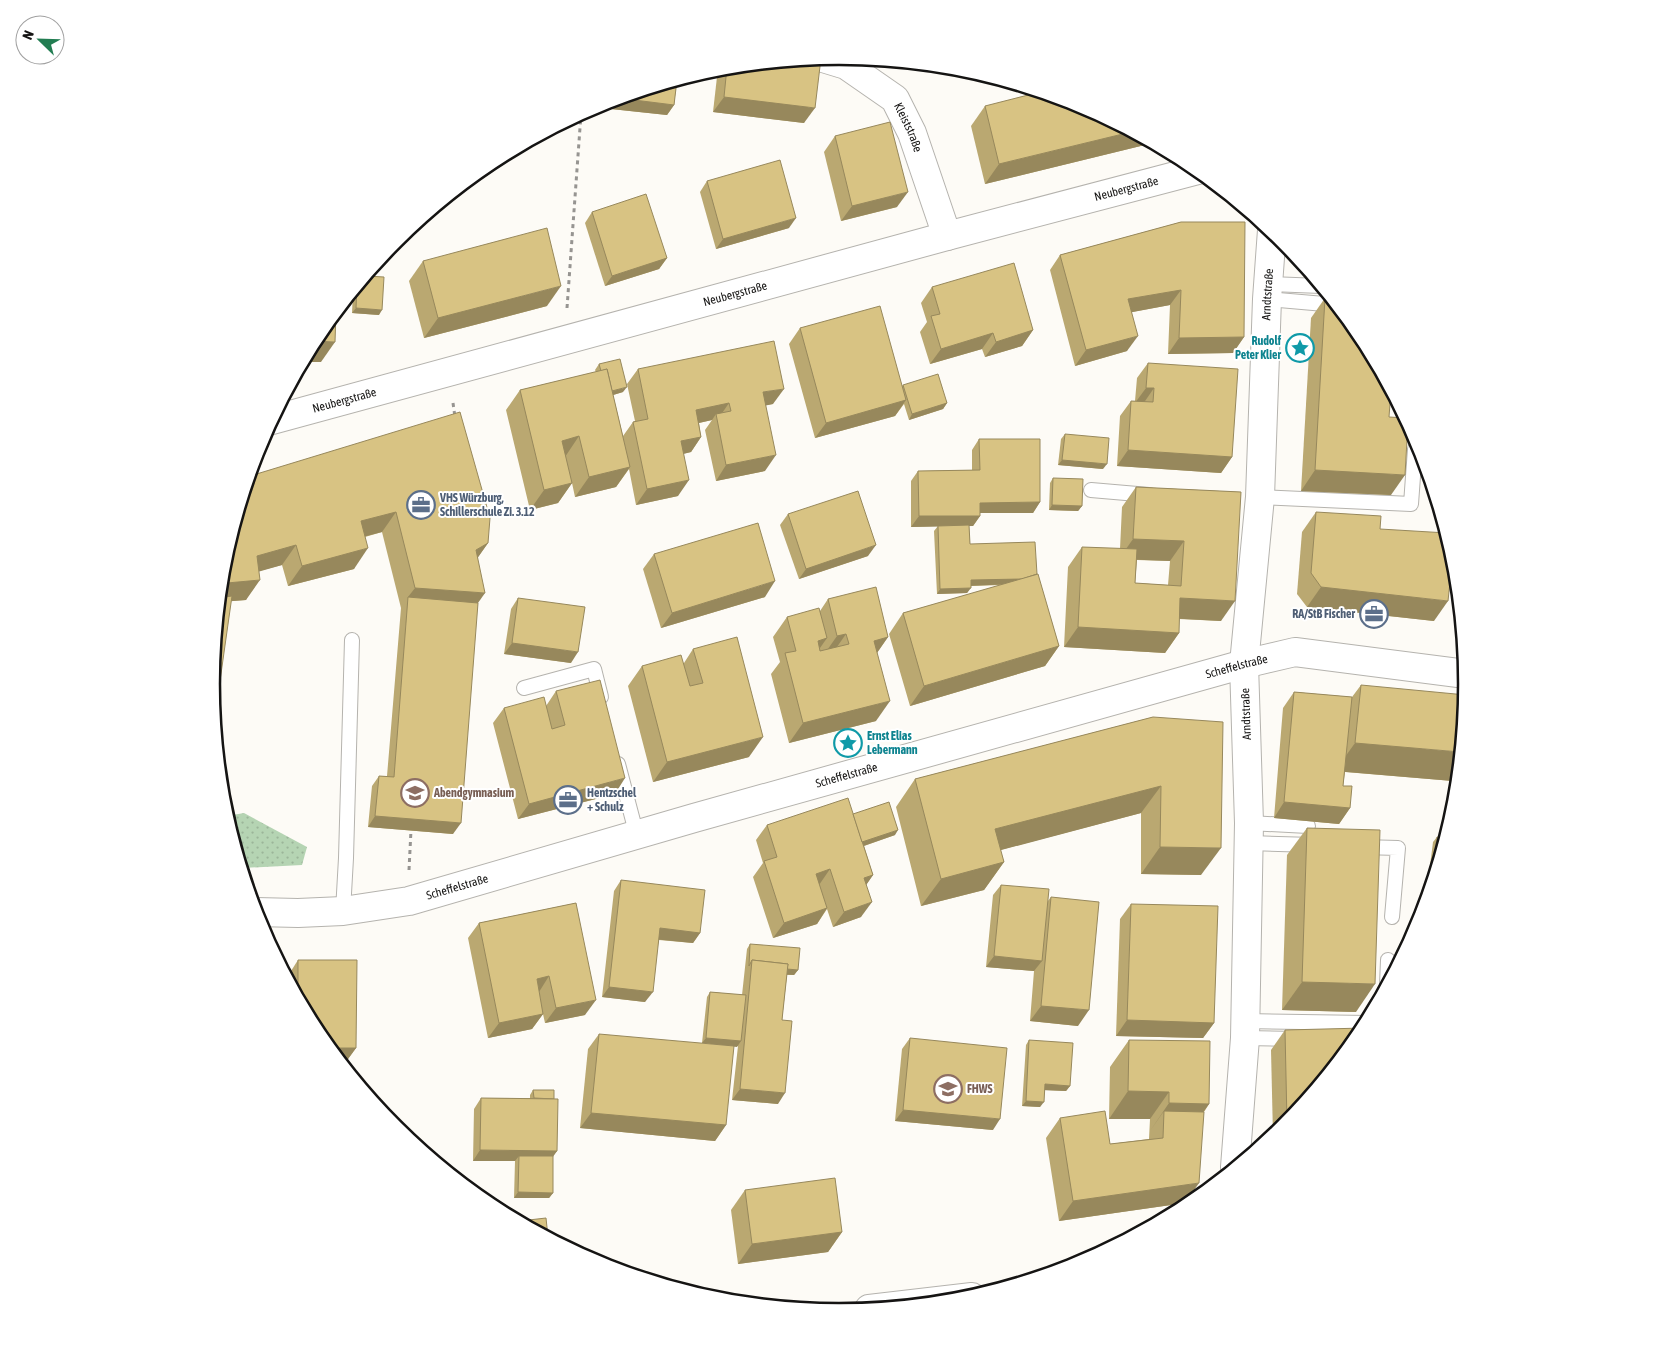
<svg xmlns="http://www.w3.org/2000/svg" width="1679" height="1368" font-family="'Asap Condensed',sans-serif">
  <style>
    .park { fill: url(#park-dots) }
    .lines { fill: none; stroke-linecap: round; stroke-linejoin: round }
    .service-casing { stroke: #b5b3ae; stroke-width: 16 }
    .minor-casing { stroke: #b5b3ae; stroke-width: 30 }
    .tertiary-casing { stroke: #b5b3ae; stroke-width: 30 }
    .path { stroke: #969491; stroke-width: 3; stroke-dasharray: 4 4; stroke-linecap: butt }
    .service { stroke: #fff; stroke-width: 14 }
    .minor { stroke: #fff; stroke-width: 28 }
    .tertiary { stroke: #fff; stroke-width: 28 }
    .wall { fill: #baa871; fill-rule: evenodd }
    .shaded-wall { fill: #97885c }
    .building { fill: #d8c383; stroke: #97885c }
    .labels { text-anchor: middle; stroke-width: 4; stroke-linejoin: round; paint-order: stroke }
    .street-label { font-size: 12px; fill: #151413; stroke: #fff }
    .culture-label { font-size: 12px; font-weight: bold; fill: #0d838f; stroke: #fff; text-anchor: end }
    .service-label { font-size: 12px; font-weight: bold; fill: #4e5e75; stroke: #fff; text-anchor: start }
    .education-label { font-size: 12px; font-weight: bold; fill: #785e54; stroke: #fff; text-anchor: start }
    .rim { fill: none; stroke: #151413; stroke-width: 2.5 }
  </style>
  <defs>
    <pattern id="park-dots" width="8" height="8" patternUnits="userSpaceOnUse" patternTransform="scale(1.25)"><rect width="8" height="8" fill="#b5d4b3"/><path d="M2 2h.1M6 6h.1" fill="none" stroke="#9bb599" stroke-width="1.8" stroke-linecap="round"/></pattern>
  </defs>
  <rect width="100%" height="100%" fill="#fdfbf6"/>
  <path class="park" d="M244,813l63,34 -5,18 -60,3 -15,-52z"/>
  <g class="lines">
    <defs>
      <g id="service">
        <path d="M1268,284l53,2"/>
        <path d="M1267,299l69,6"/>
        <path d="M1091,490l58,5"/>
        <path d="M1260,497l151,7 4,-55"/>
        <path d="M524,688l70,-19 7,28"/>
        <path d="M618,764l19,72"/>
        <path d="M1249,823l59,3"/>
        <path d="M1249,843l64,2"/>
        <path d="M1362,847l36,1 -6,69"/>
        <path d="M343,911l3,-53 6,-218"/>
        <path d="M1387,985l1,-25"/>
        <path d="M1245,1021l122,2"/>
        <path d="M1245,1038l52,1"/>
      </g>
      <g id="minor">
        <path id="s1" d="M823,58l23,7 49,34 17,34 35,103"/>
        <path id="s2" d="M272,420l675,-184 251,-66"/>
        <path id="s3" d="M256,912l42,1 45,-2 66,-10 285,-83 550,-154 51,-12 171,22"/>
        <path id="s4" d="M1235,1167l10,-129 4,-215 -5,-159 16,-167 7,-198 5,-69"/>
      </g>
      <path id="tertiary" d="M869,1309l103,-12"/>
    </defs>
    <use href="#service" class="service-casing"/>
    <use href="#minor" class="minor-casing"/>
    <use href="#tertiary" class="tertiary-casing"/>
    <g class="path">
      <path d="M567,308l14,-194"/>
      <path d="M453,403l2,14"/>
      <path d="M409,870l2,-40"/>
    </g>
    <use href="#service" class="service"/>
    <use href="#minor" class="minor"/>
    <use href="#tertiary" class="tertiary"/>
  </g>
  <g class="wall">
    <path d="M821,58l-17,65 -91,-11 5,-44z"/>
    <path d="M677,80l-3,25 -7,10 -56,-6 1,-9z"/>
    <path d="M1080,104l73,39 -168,41 -14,-58 14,-20z"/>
    <path d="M835,136l62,71 -56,14 -17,-69z"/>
    <path d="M707,181l82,47 -73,21 -16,-57z"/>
    <path d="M592,212l75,46 -8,11 -54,17 -20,-63z"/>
    <path d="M1181,222l63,115 -11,16 -65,1 2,-49 -38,7 -5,39 -52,15 -25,-96 10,-15z"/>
    <path d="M423,261l124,45 -123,32 -15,-57z"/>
    <path d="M366,276l13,39 -27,-2 1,-21z"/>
    <path d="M932,287l101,43 -11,16 -37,11 -3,-8 -52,15 -10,-32 7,-10 -6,-19z"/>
    <path d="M1325,298l64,119 2,78 -90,-4 10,-173z"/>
    <path d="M800,328l102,58 1,-1 44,18 -4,6 -34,11 -5,-16 -9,12 -80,22 -26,-94z"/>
    <path d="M1148,363l84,94 -11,16 -104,-7 3,-50 11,-15h4l2,-23z"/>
    <path d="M599,364l24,28 -10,3 10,41 10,-14 2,-1 -8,-37 11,-15 135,35 -7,1 -1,66 -49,10 -11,-51 7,-10 -13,3 2,14 -10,15 -8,2 -5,42 -42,9 -7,-36 -13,18 -41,10 -3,-14 -14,20 -28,7 -24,-100 14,-20 76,-18 -1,-2z"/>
    <path d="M460,412l28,131 -10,14v46l-25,231 -85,-7 4,-41 7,-10h8l14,-168 -19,-76 -17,5 -11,32 -66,17 -6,-21 -23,6 -13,29 -15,1 -7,-40z"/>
    <path d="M1065,434l38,35 -45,-4 3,-26z"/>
    <path d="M979,439l61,63 -7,11h-53v3l-7,10h-4l1,18 67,30 22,72 -14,20 -135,40 -21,-72 14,-21 99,-28 -31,1 -4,7 -30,1 -3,-63 4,-5 -27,1v-46l7,-10 54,-1v-20z"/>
    <path d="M1053,478l29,28 -4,5 -29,-1 1,-27z"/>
    <path d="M1136,487l105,5 -20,129 -42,-2v14l-14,20 -101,-6 4,-80 14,-20 38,2 2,-42zM1137,560l33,1 -2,24 -33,-2z"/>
    <path d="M1316,512l64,17 54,92 -127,-14 -10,-13 5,-62z"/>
    <path d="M788,514l80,42 -69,23 -19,-54z"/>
    <path d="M654,554l111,43 -104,31 -18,-59z"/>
    <path d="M1459,597l3,30 -7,-1z"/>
    <path d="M518,598l53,65 -67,-9 7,-45z"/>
    <path d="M828,599l60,38 -11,16 -1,68 -87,22 -18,-69 9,-12 -7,-25 14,-20 33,-6z"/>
    <path d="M693,649l56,108 -96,25 -25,-96 14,-20 42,-3z"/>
    <path d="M1361,685l92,96 -108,-9 -2,14 7,22 -11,16 -65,-6 9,-110 11,-16 58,5z"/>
    <path d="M556,691l59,103 -97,25 -25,-96 11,-15 42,-2z"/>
    <path d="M1153,717l48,158 -60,-1v-61l-141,37 4,12 -20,28 -63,16 -25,-99 19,-28z"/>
    <path d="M853,814l42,21 -31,11 9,29 -7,10 -5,32 -28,10 -6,-18 -10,15 -44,14 -20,-61 10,-14 -7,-23 11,-15z"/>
    <path d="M1307,828l49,184 -74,-2 5,-155z"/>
    <path d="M1437,837l9,1 -21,67 8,-63z"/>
    <path d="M621,880l79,53 -7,10 -34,-3 -14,62 -43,-5 12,-106z"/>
    <path d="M1001,885l46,17 4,-5 27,129 -48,-5 4,-50 -48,-4 7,-72z"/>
    <path d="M576,903l9,112 -40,8 -2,-9 -11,15 -44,9 -20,-100 11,-15z"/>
    <path d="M1131,904l83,119 -11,15 -87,-2 4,-117z"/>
    <path d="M750,944l48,26 -4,5h-7l-5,45 -4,84 -46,-4 6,-54 -36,-3 5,-46 3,-5 32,3 5,-46z"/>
    <path d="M298,960l58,88 -8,11h-9l-22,-26 -26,-50v-12z"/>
    <path d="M1285,1030l76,3 -78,95 -10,8 -2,-86z"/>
    <path d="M599,1034l127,91 -11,16 -135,-13 8,-79z"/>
    <path d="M910,1038l83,92 -98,-9 7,-72z"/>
    <path d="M1029,1040l41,46 -4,5 -21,-1 -5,17 -18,-1 4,-61z"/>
    <path d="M1129,1040l80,64 -5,8 -19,91 -126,18 -13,-83 14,-20 50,26 39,-5 1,-20h-41l1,-52z"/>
    <path d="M533,1090l21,9 3,52 -4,5v37l-4,5h-35l1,-37h-42l1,-52 7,-11h49v-3z"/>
    <path d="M745,1190l97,42 -14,20 -90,12 -7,-54z"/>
  </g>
  <g class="shaded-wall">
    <path d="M724,97l91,11 -11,15 -91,-11z"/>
    <path d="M618,98l56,7 -7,10 -56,-6z"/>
    <path d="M1131,132l22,11 -168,41 14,-20z"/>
    <path d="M908,192l-11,15 -56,14 11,-15z"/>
    <path d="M796,218l-7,10 -73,21 7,-10z"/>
    <path d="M667,258l-8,11 -54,17 7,-10z"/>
    <path d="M561,286l-14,20 -123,32 14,-20z"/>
    <path d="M1181,290l-11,15 -53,10 11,-16z"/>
    <path d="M356,308l26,2 -3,5 -27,-2z"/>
    <path d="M1033,330l-11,16 -37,11 11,-15z"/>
    <path d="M993,333l-11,16 -52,15 11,-15z"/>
    <path d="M1138,336l-11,15 -52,15 11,-16z"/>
    <path d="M1244,337l-11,16 -65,1 11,-16z"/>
    <path d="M314,341l21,1 -14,20h-17z"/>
    <path d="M627,387l-4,5 -20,6 4,-5z"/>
    <path d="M1146,388h8l-11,16 -8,-1z"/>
    <path d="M784,389l-11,15 -20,4 10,-16z"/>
    <path d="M906,400l-11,16 -80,22 11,-15z"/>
    <path d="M729,403l-11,16 -2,-5 -4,6 -27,6 11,-16z"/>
    <path d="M947,403l-4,6 -34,11 3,-6z"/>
    <path d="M579,436l-14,21 -3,-16z"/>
    <path d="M701,437l-10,15 -21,5 11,-16z"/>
    <path d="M1128,450l104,7 -11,16 -104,-7z"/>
    <path d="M776,455l-11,16 -49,10 10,-16z"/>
    <path d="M1062,460l45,4 -4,5 -45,-4z"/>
    <path d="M630,467l-14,20 -41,10 14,-20z"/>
    <path d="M1315,470l90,5 -14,20 -90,-4z"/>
    <path d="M689,480l-11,16 -42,9 11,-16z"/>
    <path d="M572,483l-14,20 -28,7 14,-20z"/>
    <path d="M1040,502l-7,11h-60l7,-10z"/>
    <path d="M1052,505l30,1 -4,5 -29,-1z"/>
    <path d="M396,512l-14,20 -35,9 14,-20z"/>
    <path d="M919,516h61l-7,10 -62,1z"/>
    <path d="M1133,539l51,2 -14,20 -51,-2z"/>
    <path d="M488,543l-14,20 2,-13z"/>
    <path d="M296,545l-14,20 -39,11 14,-20z"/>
    <path d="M876,545l-8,11 -69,23 7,-10z"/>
    <path d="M368,548l-14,21 -66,17 14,-20z"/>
    <path d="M1037,578l-4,5 -66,3 4,-6z"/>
    <path d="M260,580l-14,20 -25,2 -1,2 1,-12 6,-9z"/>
    <path d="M775,581l-10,16 -104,31 11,-15z"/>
    <path d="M1321,587l127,14 -14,20 -127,-14z"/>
    <path d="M415,588l70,5 -14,20 -63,-16z"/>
    <path d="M971,588l-4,5 -30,1 3,-5z"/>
    <path d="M1180,598l55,3 -14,20 -55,-3z"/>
    <path d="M1459,621h2l1,6 -7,-1z"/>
    <path d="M1078,627l101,6 -14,20 -101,-6z"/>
    <path d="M846,634l-14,20 -9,2 14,-20z"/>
    <path d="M888,637l-14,20v-16z"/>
    <path d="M827,638l-14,20 5,-17z"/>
    <path d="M512,643l66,9 -7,11 -67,-9z"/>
    <path d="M1059,646l-14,20 -135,40 14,-20z"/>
    <path d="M890,701l-14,20 -87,22 14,-20z"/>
    <path d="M763,737l-14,20 -96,25 14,-20z"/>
    <path d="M1355,743l105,9 -2,22 -5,7 -118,-10z"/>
    <path d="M625,778l-10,16 -97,25 11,-15z"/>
    <path d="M1161,786l-20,27 -166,44 20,-28z"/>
    <path d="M1284,802l66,6 -11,16 -65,-6z"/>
    <path d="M375,816l86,7 -8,11 -85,-7z"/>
    <path d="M898,830l-3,5 -46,16 4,-6z"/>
    <path d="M1160,847l61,1 -20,27 -60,-1z"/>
    <path d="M1004,862l-20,28 -63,16 20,-27z"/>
    <path d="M830,869l-11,16 -3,-11z"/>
    <path d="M873,875l-11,16 2,-13z"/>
    <path d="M872,902l-11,15 -28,10 11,-15z"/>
    <path d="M827,908l-10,16 -44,14 11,-15z"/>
    <path d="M660,928l40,5 -7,10 -40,-4z"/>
    <path d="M994,956l48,5 -8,10 -48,-4z"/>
    <path d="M752,966l46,4 -4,5 -43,-3z"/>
    <path d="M549,976l-10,16 -2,-13z"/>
    <path d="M1302,982l73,2 -19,28 -74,-2z"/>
    <path d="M609,987l44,5 -8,10 -43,-5z"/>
    <path d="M596,1000l-11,15 -40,8 11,-15z"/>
    <path d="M1041,1006l48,4 -11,16 -48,-5z"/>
    <path d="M543,1014l-11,15 -44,9 11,-15z"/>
    <path d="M1127,1020l87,3 -11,15 -87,-2z"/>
    <path d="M706,1038l35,3 -4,6 -35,-4z"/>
    <path d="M330,1048h26l-8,11h-9z"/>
    <path d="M1045,1084l25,2 -4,5 -25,-1z"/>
    <path d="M740,1089l45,4 -7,11 -46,-4z"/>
    <path d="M1128,1091l41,1 -19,27h-41z"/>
    <path d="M1026,1101l18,1 -4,5 -18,-1z"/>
    <path d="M1169,1103l40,1 -20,28 -25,-21 -14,20z"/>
    <path d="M903,1110l97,9 -7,11 -98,-9z"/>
    <path d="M591,1113l135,12 -11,16 -135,-13z"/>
    <path d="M480,1150l77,1 -7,10 -31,-5 -4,5h-42z"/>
    <path d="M1199,1183l-14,20 -126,18 14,-20z"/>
    <path d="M518,1192l35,1 -4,5h-35z"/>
    <path d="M842,1232l-14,20 -90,12 14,-20z"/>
  </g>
  <g class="building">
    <path d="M821,58l-6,50 -91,-11 3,-30z"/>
    <path d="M677,80l-3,25 -56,-7z"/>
    <path d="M1040,92l40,12 51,28 -132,32 -14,-58z"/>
    <path d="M890,122l18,70 -56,14 -17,-70z"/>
    <path d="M780,160l16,58 -73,21 -16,-58z"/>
    <path d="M646,194l21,64 -55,18 -20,-64z"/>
    <path d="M1181,222h64l-1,115 -65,1 2,-48 -53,9 10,37 -52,14 -26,-95z"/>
    <path d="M547,228l14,58 -123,32 -15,-57z"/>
    <path d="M1014,263l19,67 -37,12 -3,-9 -52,16 -10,-33 9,-2 -8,-27z"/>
    <path d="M366,276l18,1 -2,33 -26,-2 1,-21z"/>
    <path d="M1325,298h6l31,37 29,55 -2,27 17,1 2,4 -3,53 -90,-5z"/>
    <path d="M880,306l26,94 -80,23 -26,-95z"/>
    <path d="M336,312l-1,30 -21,-1 4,-6z"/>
    <path d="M774,341l10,48 -21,3 13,63 -50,10 -10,-51 15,-3 -2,-8 -33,7 5,27 -20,4 8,39 -42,9 -14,-67 15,-3 -10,-50z"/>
    <path d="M620,359l7,28 -15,4 -5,-22 -6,2 -2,-7z"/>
    <path d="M1148,363l90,6 -6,88 -104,-7 3,-49 22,1 1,-14h-8z"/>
    <path d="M607,369l23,98 -41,10 -10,-41 -17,5 10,42 -28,7 -24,-100z"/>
    <path d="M938,374l9,29 -35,11 -9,-29z"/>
    <path d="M460,412l30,106 -2,25 -12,7 9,43 -70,-5 -19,-76 -35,9 7,27 -66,18 -6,-21 -39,11 3,24 -33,3v10h-6l3,-32 26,-85z"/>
    <path d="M1065,434l44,4 -2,26 -45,-4z"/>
    <path d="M979,439h61v63l-60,1v13h-61l-1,-45 62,-1z"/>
    <path d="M1053,478l30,1 -1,27 -30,-1z"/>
    <path d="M1136,487l105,5 -6,109 -55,-3 -1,35 -101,-6 4,-80 55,2 -2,34 46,3 3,-45 -51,-2z"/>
    <path d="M858,491l18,54 -70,24 -18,-55z"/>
    <path d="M1316,512l65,4 -1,13 67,4 6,20 -5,48 -127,-14 -10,-14z"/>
    <path d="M758,523l17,58 -103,32 -18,-59z"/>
    <path d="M969,525l1,19 65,-2 2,32 -15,5 -51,1v8l-31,1 -2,-63z"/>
    <path d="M1038,574l21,72 -135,40 -21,-73z"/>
    <path d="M876,587l12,50 -14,4 16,60 -87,22 -18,-70 11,-2 -9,-34 32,-9 8,30 -9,3 2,10 29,-7 -3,-10 -9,2 -9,-37z"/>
    <path d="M232,596l-17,120 -3,-32 8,-80 5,-7z"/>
    <path d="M408,597l70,6 -17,220 -86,-7 4,-40 15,1z"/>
    <path d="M518,598l67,9 -7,45 -66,-9z"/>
    <path d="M1460,611l1,10h-2z"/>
    <path d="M737,637l26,100 -96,25 -25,-96 39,-11 9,31 13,-3 -10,-34z"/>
    <path d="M600,680l25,98 -96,26 -25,-96 40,-11 8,32 13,-4 -9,-34z"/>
    <path d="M1361,685l105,10 -6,57 -105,-9z"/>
    <path d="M1294,692l58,5 -9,89h9l-2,22 -66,-6z"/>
    <path d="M1153,717l70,5 -2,126 -61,-1 1,-61 -166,43 9,33 -63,17 -26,-100z"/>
    <path d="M848,798l25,77 -9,3 8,24 -28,10 -14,-43 -14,5 11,34 -43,15 -20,-62 13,-4 -10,-32z"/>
    <path d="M889,802l9,28 -36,12 -9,-28z"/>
    <path d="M1307,828l73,2 -5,154 -73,-2z"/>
    <path d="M1437,837l9,1 -16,50z"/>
    <path d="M621,880l84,10 -5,43 -40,-5 -7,64 -44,-5z"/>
    <path d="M1001,885l48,4 -7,72 -48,-5z"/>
    <path d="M1051,897l48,5 -10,108 -48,-4z"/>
    <path d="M576,903l20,97 -40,8 -7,-32 -12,3 6,35 -44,9 -20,-100z"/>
    <path d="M1131,904l87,2 -4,117 -87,-3z"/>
    <path d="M750,944l50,4 -2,22 -11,-1 1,-5 -36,-4 -3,6z"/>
    <path d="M298,960h59l-1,88h-26l-13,-15 -19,-37z"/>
    <path d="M752,960l36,4 -6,56 10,1 -7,72 -45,-4z"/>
    <path d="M710,992l36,3 -5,46 -35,-3z"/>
    <path d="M1364,1028l-3,5 -74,90 -2,-93z"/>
    <path d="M599,1034l135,12 -8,79 -135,-12z"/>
    <path d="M910,1038l97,10 -7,71 -97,-9z"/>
    <path d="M1029,1040l44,3 -3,43 -25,-2 -1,18 -18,-1z"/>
    <path d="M1129,1040l81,1 -1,63 -40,-1v-11l-41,-1z"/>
    <path d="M533,1090h21v9l-20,-1z"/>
    <path d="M481,1098l77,1 -1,52 -77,-1z"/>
    <path d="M1105,1111l5,33 53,-6 1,-27 40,1 -5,71 -126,18 -13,-83z"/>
    <path d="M519,1156h34v37l-35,-1z"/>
    <path d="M835,1178l7,54 -90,12 -7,-54z"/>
    <path d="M546,1218l2,19 -28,-16z"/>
  </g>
  <defs>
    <symbol id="sight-ring" viewBox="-11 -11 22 22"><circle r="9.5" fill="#fff" stroke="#0f9aa8" stroke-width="1.5"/><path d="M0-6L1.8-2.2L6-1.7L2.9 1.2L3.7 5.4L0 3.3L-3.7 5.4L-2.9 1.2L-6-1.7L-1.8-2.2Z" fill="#0f9aa8"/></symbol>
    <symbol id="office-ring" viewBox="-11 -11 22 22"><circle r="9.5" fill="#fff" stroke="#5c6f8a" stroke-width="1.5"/><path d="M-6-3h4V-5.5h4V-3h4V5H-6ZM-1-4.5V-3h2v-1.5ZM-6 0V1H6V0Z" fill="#5c6f8a"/></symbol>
    <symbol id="school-ring" viewBox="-11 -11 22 22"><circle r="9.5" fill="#fff" stroke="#8d6e63" stroke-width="1.5"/><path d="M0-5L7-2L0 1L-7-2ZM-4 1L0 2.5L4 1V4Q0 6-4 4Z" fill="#8d6e63"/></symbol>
    <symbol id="university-ring" viewBox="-11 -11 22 22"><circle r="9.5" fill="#fff" stroke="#8d6e63" stroke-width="1.5"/><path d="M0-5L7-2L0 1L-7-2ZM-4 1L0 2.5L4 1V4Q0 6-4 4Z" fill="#8d6e63"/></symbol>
  </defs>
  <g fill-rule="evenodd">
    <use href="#sight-ring" x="1284" y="332" width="32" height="32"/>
    <use href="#office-ring" x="405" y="489" width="32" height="32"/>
    <use href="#office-ring" x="1358" y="598" width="32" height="32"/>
    <use href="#sight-ring" x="832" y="727" width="32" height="32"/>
    <use href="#school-ring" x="399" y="777" width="32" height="32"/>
    <use href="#office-ring" x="552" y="784" width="32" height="32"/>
    <use href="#university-ring" x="932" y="1073" width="32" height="32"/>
  </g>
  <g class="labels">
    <g class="street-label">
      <text dy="4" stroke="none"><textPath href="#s1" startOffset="115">Kleiststraße</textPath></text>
      <text dy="4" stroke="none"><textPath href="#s2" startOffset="885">Neubergstraße</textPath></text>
      <text dy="4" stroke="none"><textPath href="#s2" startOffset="480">Neubergstraße</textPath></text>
      <text dy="4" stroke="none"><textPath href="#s4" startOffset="874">Arndtstraße</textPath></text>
      <text dy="4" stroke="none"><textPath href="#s2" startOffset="75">Neubergstraße</textPath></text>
      <text dy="4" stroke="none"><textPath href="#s3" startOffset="1014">Scheffelstraße</textPath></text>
      <text transform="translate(1246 714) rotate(-92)" y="4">Arndtstraße</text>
      <text dy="4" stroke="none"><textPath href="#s3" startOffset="609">Scheffelstraße</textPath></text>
      <text dy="4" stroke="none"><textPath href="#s3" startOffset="204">Scheffelstraße</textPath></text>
    </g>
    <g class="culture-label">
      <text x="1281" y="345">Rudolf<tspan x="1281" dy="14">Peter Klier</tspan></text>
      <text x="867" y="740" text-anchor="start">Ernst Elias<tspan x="867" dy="14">Lebermann</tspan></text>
    </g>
    <g class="service-label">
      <text x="440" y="502">VHS Würzburg,<tspan x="440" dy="14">Schillerschule Zi. 3.12</tspan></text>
      <text x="1355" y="618" text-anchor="end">RA/StB Fischer</text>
      <text x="587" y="797">Hentzschel<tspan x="587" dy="14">+ Schulz</tspan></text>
    </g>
    <g class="education-label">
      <text x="434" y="797">Abendgymnasium</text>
      <text x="967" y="1093">FHWS</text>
    </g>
  </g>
  <path d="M0 0H1679V1368H0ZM220 684a619 619 0 1 1 1238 0a619 619 0 1 1-1238 0Z" fill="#fff" fill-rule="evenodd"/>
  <path class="rim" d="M220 684a619 619 0 1 1 1238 0a619 619 0 1 1-1238 0Z"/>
  <g transform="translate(40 40) rotate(293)"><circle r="24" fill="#ffffff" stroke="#a1a1a1"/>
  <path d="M0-4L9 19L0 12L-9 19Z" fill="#227d52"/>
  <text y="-8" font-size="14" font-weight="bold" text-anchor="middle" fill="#151413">N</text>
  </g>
</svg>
